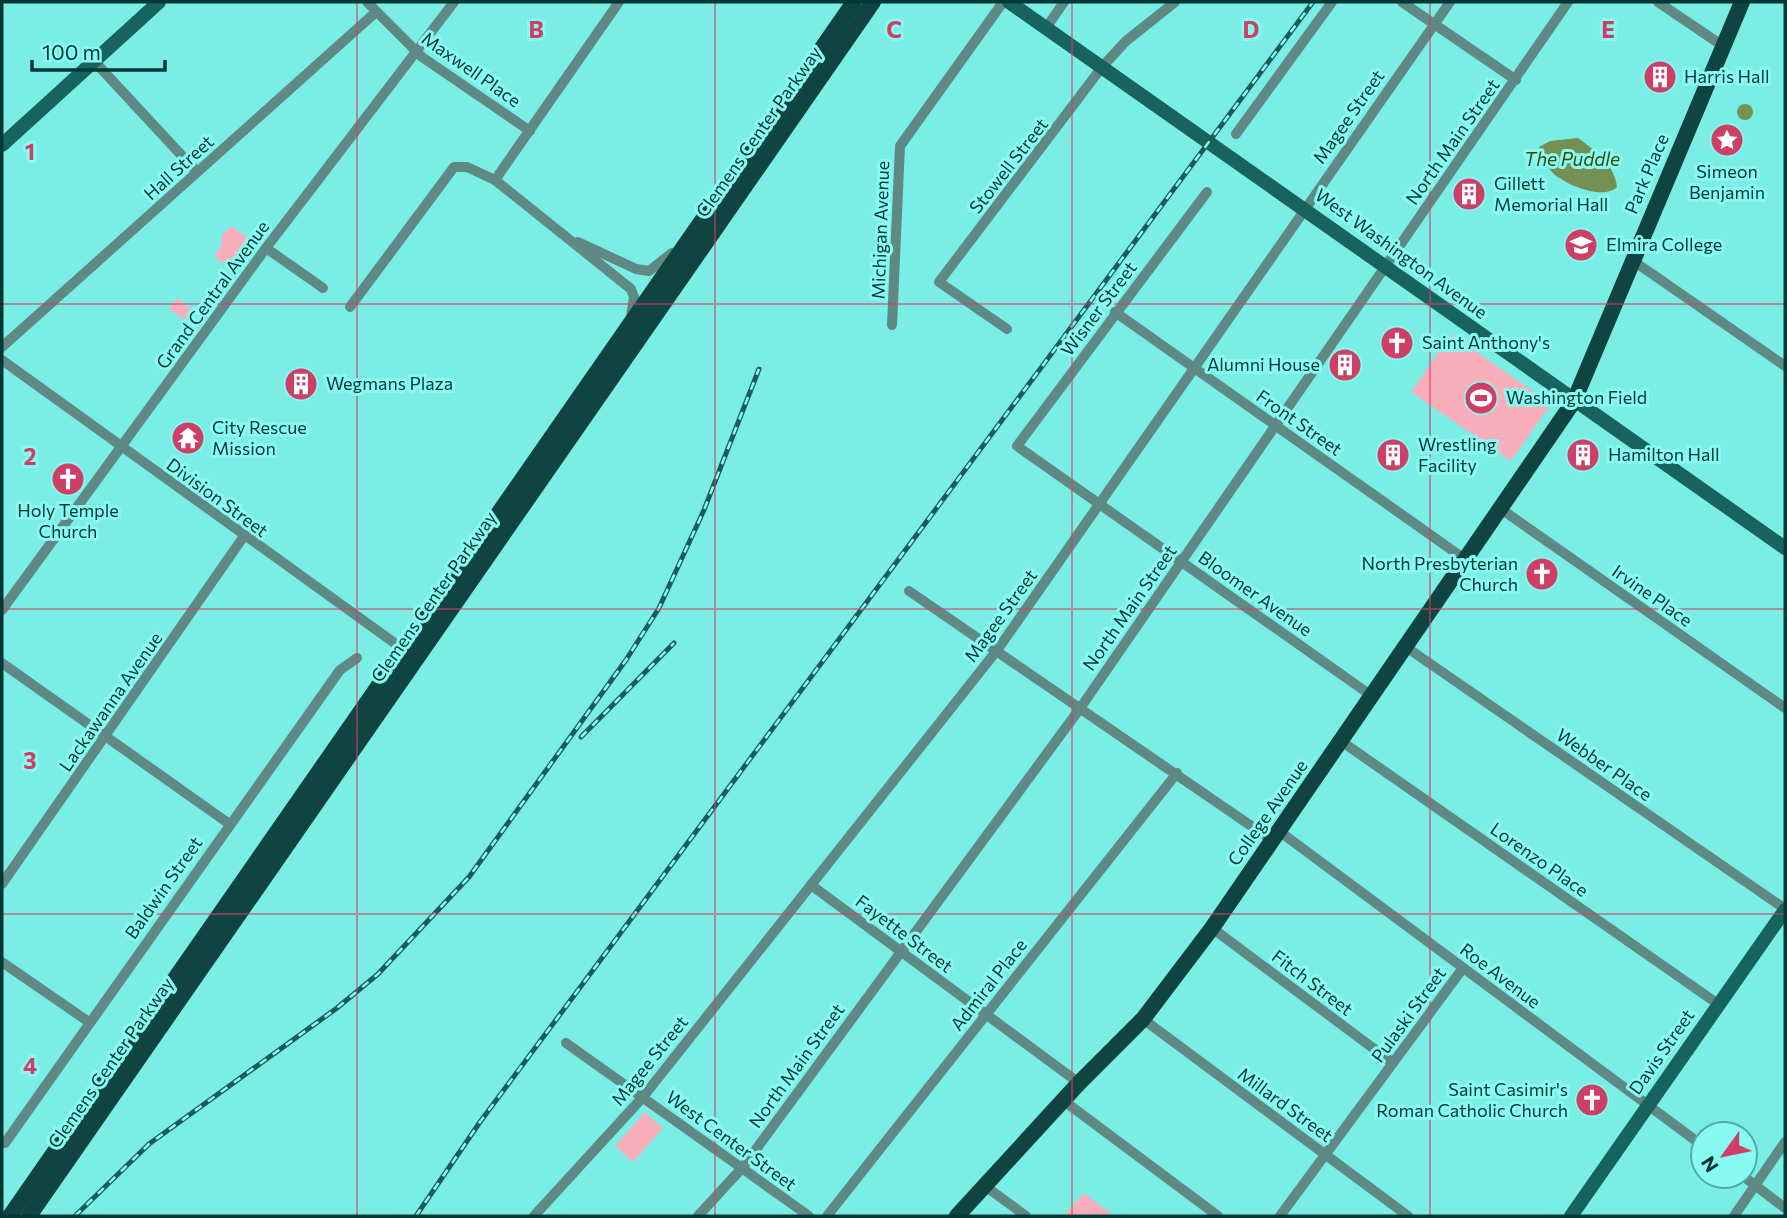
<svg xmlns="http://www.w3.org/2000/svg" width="1787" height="1218" font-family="Commissioner,sans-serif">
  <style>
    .green { fill: #f8afbb }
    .water { fill: #749054 }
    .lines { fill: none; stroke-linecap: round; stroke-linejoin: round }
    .street { stroke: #5e8985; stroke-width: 10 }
    .secondary { stroke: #17645f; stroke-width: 14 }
    .primary { stroke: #104441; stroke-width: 16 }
    .rail-casing { stroke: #195d59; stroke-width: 5 }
    .rail { stroke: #88faf1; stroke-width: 2.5; stroke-dasharray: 8; stroke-linecap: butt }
    .grid { fill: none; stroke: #ce3f66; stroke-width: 2; stroke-opacity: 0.55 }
    .labels { text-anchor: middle; stroke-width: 6; stroke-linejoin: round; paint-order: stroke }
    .street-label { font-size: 18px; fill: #003835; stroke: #88faf1 }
    .poi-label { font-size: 18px; fill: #003835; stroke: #88faf1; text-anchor: start }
    .water-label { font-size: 19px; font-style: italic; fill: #334d07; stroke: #88faf1 }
    .grid-label { font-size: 23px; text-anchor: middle; font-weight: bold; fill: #ce3f66; stroke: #88faf1; stroke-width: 6; stroke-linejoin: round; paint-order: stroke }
  </style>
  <rect width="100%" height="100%" fill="#7aede4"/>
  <g class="green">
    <path d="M232,226l23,18 -21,28 -20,-16 7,-9 1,-12z"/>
    <path d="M177,298l14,11 -7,11 -15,-11z"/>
    <path d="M1451,334l100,70 -40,57 -100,-69z"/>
    <path d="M645,1112l18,16 -30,34 -18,-16z"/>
    <path d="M1084,1193l30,23h-51z"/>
  </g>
  <g class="water">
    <circle cx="1745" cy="112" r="8"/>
    <path d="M1578,138c18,13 36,26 39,49 -14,14 -54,-3 -65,-15 -6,-7 -10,-16 -13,-25l11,-6z"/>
  </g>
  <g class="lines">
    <g class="street">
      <path d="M367,2l55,55 108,74"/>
      <path d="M1402,2l114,78"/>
      <path d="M1658,2l65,44"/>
      <path d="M1046,28l18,-26"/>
      <path d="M95,62l102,110"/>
      <path d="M1236,134l96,-132"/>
      <path d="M495,180l136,109 3,8 -3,20"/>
      <path d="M1207,192l-190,254 355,250"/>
      <path d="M578,242l58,27 13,2 23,-18"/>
      <path d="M266,248l57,40"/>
      <path d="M1632,260l153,106"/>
      <path d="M350,307l104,-140h13l28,13 124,-178"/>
      <path d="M1115,312l351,248"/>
      <path d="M892,325l8,-179 103,-144"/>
      <path d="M1007,329l-68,-47 163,-215 24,-26 49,-39"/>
      <path d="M2,347l374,-335"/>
      <path d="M2,360l405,292"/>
      <path d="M1501,509l284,199"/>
      <path d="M909,591l364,250"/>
      <path d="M2,610l264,-362 188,-246"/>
      <path d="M1406,647l379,262"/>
      <path d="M2,663l226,160"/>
      <path d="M1341,741l377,263"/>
      <path d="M1279,831l424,315"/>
      <path d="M2,884l242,-348"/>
      <path d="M811,885l268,198"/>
      <path d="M1212,928l181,135"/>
      <path d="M2,962l87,60"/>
      <path d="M1143,1019l265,197"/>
      <path d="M566,1043l243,173"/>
      <path d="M1064,1101l154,115"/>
      <path d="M2,1141l3,2 335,-473 17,-12"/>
      <path d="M1743,1176l42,32"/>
      <path d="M985,1186l41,30"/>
      <path d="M534,1216l109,-119 355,-448 452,-647"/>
      <path d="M698,1216l45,-49 338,-460 487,-705"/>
      <path d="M827,1216l350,-443"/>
      <path d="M1280,1216l183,-248"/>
      <path d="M1734,1216l51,-74"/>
    </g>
    <g class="secondary">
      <path d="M1009,2l776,546"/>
      <path d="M2,145l157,-143"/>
      <path d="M1571,1216l214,-306"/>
    </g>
    <g class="primary">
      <path d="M10,1216l844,-1214"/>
      <path d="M29,1216l844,-1214"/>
      <path d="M957,1216l122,-133 64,-64 69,-91 362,-527 168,-399"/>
    </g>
    <defs>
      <g id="rail">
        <path d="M581,737l93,-94"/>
        <path d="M75,1216l74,-72 188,-136 41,-34 91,-97 157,-217 33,-52 45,-98 55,-141"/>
        <path d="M416,1216l64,-94 833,-1120"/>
      </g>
    </defs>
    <use href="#rail" class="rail-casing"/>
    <use href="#rail" class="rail"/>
  </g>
  <path class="grid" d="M357,2v1214M715,2v1214M1072,2v1214M1430,2v1214M2,304h1783M2,609h1783M2,914h1783"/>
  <defs>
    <symbol id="building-disc" viewBox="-11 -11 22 22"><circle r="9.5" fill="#ce3f66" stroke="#88faf1"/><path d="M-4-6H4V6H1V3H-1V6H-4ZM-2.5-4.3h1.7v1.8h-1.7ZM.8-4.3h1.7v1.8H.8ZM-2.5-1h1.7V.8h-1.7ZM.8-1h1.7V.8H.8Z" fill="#fff"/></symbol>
    <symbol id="sight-disc" viewBox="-11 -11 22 22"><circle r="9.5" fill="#ce3f66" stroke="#88faf1"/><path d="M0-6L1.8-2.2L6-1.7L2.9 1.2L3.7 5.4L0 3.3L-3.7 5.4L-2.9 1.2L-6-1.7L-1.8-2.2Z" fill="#fff"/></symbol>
    <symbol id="university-disc" viewBox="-11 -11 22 22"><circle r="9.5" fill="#ce3f66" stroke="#88faf1"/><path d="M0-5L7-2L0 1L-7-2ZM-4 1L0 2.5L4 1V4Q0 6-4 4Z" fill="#fff"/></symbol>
    <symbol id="church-disc" viewBox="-11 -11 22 22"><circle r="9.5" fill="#ce3f66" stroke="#88faf1"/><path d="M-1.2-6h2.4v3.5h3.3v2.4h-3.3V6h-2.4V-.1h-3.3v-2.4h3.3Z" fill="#fff"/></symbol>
    <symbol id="stadium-disc" viewBox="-11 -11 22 22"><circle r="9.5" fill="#ce3f66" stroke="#88faf1"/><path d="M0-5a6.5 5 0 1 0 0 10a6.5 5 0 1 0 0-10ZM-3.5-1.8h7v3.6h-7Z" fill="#fff"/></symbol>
    <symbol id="temple-disc" viewBox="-11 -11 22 22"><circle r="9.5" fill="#ce3f66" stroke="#88faf1"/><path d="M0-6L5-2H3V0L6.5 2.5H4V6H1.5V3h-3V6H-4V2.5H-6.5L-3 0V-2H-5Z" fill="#fff"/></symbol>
  </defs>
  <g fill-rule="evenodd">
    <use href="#building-disc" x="1641" y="58" width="38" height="38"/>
    <use href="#sight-disc" x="1708" y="121" width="38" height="38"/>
    <use href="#building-disc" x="1450" y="175" width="38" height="38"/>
    <use href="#university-disc" x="1562" y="226" width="38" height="38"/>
    <use href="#church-disc" x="1378" y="324" width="38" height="38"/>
    <use href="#building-disc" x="1326" y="346" width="38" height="38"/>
    <use href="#building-disc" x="282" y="365" width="38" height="38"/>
    <use href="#stadium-disc" x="1462" y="379" width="38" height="38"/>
    <use href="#temple-disc" x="169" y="419" width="38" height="38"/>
    <use href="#building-disc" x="1374" y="436" width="38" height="38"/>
    <use href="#building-disc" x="1564" y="436" width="38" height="38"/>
    <use href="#church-disc" x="49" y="460" width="38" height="38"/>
    <use href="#church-disc" x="1523" y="555" width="38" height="38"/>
    <use href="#church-disc" x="1573" y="1081" width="38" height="38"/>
  </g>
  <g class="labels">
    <g class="street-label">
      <text transform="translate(471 70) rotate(35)" y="6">Maxwell Place</text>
      <text transform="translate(1349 117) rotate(-55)" y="6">Magee Street</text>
      <text transform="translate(759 132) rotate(-55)" y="6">Clemens Center Parkway</text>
      <text transform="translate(1453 142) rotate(-55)" y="6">North Main Street</text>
      <text transform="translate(1009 166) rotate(-52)" y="6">Stowell Street</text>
      <text transform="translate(179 168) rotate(-42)" y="6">Hall Street</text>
      <text transform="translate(1647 174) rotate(-67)" y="6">Park Place</text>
      <text transform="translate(881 230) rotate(-88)" y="6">Michigan Avenue</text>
      <text transform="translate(1401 254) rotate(36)" y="6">West Washington Avenue</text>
      <text transform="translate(213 295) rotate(-54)" y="6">Grand Central Avenue</text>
      <text transform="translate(1099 309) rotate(-53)" y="6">Wisner Street</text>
      <text transform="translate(1299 423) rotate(35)" y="6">Front Street</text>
      <text transform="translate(217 498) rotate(36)" y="6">Division Street</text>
      <text transform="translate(1255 594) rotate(35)" y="6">Bloomer Avenue</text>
      <text transform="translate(1652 596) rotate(35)" y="6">Irvine Place</text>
      <text transform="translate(434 597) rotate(-55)" y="6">Clemens Center Parkway</text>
      <text transform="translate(1130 608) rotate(-55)" y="6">North Main Street</text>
      <text transform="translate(1001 616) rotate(-54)" y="6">Magee Street</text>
      <text transform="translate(111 702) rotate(-55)" y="6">Lackawanna Avenue</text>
      <text transform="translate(1604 765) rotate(35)" y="6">Webber Place</text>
      <text transform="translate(1268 813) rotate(-55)" y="6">College Avenue</text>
      <text transform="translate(1539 860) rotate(35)" y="6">Lorenzo Place</text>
      <text transform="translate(164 888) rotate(-55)" y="6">Baldwin Street</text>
      <text transform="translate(904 934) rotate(37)" y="6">Fayette Street</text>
      <text transform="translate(1500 976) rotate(37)" y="6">Roe Avenue</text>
      <text transform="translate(1312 983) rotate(37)" y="6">Fitch Street</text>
      <text transform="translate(989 985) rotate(-52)" y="6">Admiral Place</text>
      <text transform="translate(1409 1015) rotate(-54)" y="6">Pulaski Street</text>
      <text transform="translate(1662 1052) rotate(-55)" y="6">Davis Street</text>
      <text transform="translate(650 1061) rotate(-51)" y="6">Magee Street</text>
      <text transform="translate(111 1063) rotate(-55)" y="6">Clemens Center Parkway</text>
      <text transform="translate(797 1066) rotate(-54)" y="6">North Main Street</text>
      <text transform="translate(1285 1105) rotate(36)" y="6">Millard Street</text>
      <text transform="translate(731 1141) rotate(36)" y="6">West Center Street</text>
    </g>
    <g class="poi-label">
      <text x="1684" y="83">Harris Hall</text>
      <text x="1727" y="178" text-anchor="middle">Simeon<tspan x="1727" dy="21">Benjamin</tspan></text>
      <text x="1494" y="190">Gillett<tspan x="1494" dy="21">Memorial Hall</tspan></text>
      <text x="1606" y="251">Elmira College</text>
      <text x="1422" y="349">Saint Anthony's</text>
      <text x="1320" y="371" text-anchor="end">Alumni House</text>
      <text x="326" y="390">Wegmans Plaza</text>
      <text x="1506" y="404">Washington Field</text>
      <text x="212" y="434">City Rescue<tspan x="212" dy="21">Mission</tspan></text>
      <text x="1418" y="451">Wrestling<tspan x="1418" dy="21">Facility</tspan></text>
      <text x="1608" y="461">Hamilton Hall</text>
      <text x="68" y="517" text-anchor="middle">Holy Temple<tspan x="68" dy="21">Church</tspan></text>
      <text x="1518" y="570" text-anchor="end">North Presbyterian<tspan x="1518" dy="21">Church</tspan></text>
      <text x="1568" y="1096" text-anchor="end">Saint Casimir's<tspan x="1568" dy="21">Roman Catholic Church</tspan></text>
    </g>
    <g class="water-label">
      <text x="1572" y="166">The Puddle</text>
    </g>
  </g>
  <g class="grid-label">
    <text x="536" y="38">B</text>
    <text x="894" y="38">C</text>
    <text x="1251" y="38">D</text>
    <text x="1608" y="38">E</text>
    <text x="30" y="160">1</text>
    <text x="30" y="465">2</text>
    <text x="30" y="769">3</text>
    <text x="30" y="1074">4</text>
  </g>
  <rect width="1787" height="1218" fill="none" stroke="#003835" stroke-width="7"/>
  <g transform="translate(1724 1155) rotate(237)"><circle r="33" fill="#88faf1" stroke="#52aca6" stroke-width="2"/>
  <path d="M0-5L12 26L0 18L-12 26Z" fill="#ce3f66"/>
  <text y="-10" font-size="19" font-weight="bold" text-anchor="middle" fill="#003835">N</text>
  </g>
  <path d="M32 60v10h133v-10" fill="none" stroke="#003835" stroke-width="3.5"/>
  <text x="42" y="60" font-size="21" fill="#003835" stroke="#88faf1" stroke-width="5" paint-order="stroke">100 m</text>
</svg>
